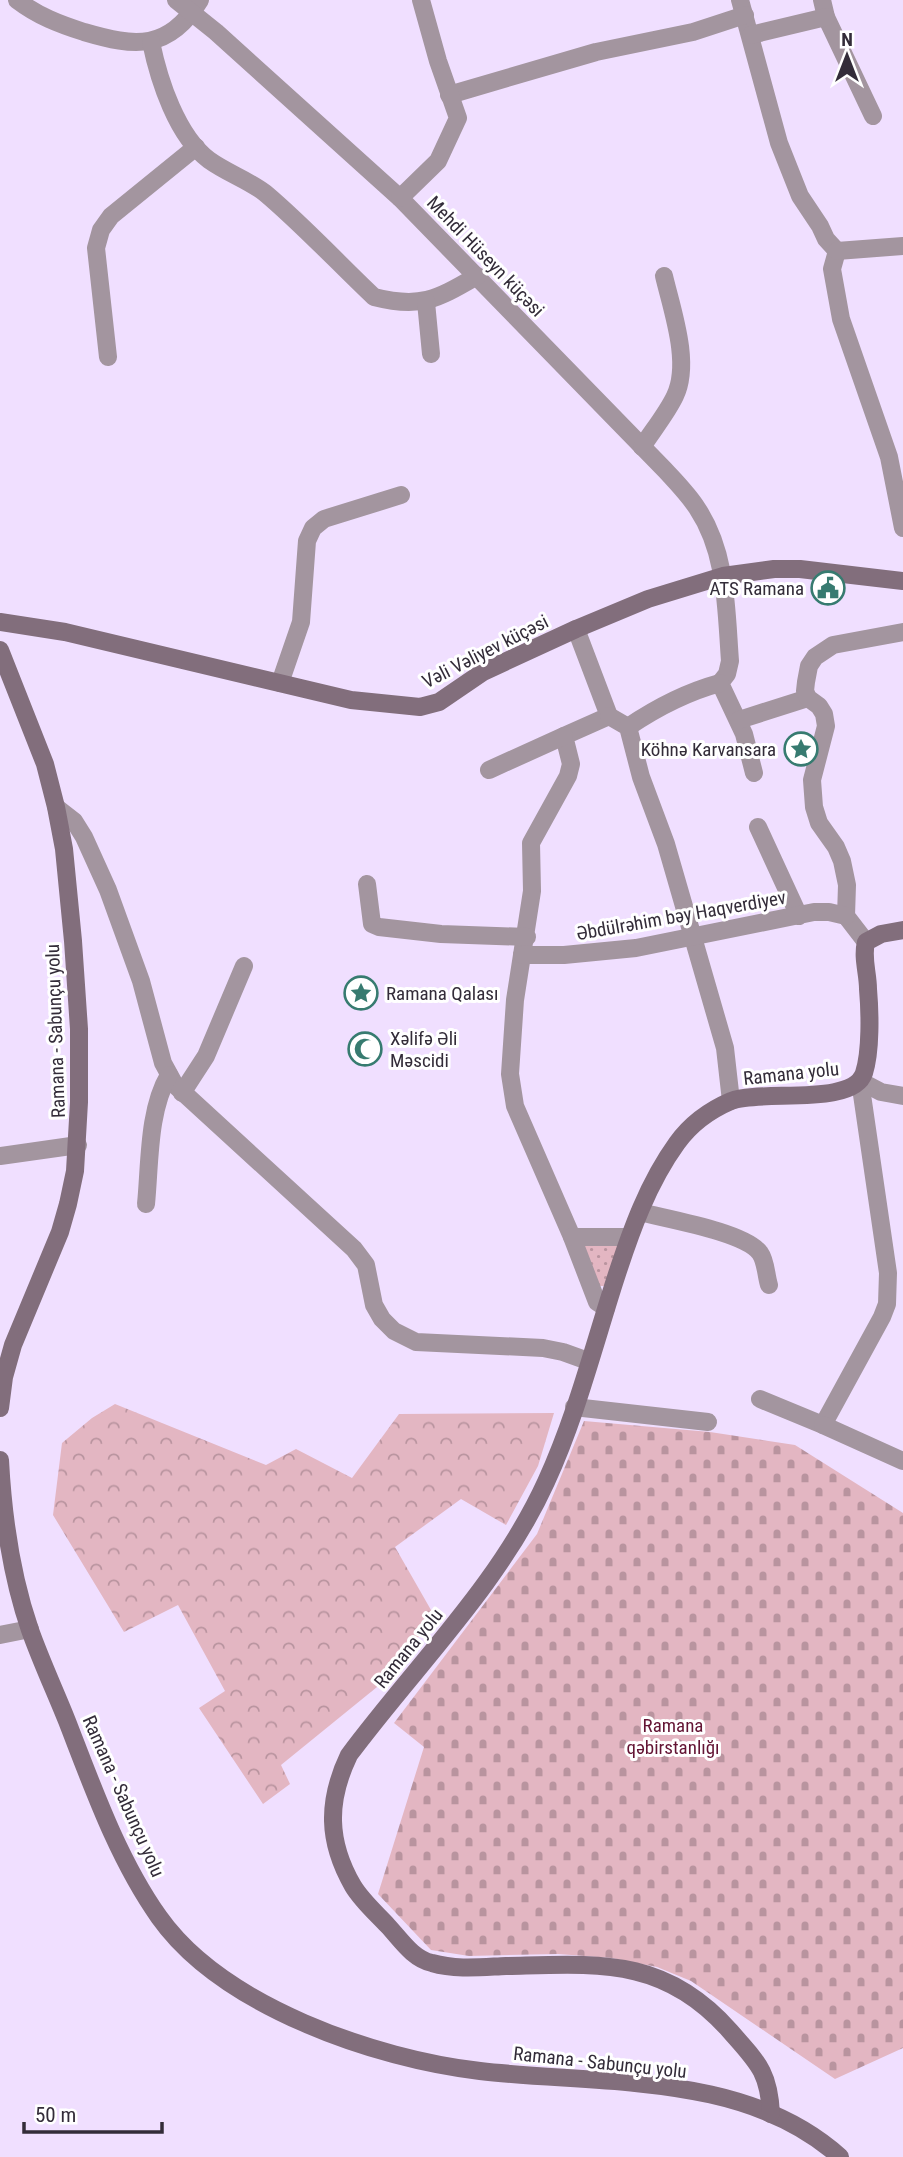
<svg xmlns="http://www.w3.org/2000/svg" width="903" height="2157" font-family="'Roboto Condensed',sans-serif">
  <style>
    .green { fill: url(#green-dots) }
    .forest { fill: url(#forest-crowns) }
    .cemetery { fill: url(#cemetery-stones) }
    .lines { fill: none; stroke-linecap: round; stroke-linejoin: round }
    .street { stroke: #a3959f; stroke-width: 18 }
    .secondary { stroke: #826e7c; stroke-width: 18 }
    .labels { text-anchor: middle; stroke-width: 6; stroke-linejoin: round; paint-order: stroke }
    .street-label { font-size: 19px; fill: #332c39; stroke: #fff }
    .poi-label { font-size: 19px; fill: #332c39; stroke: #fff; text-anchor: end }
    .park-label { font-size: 19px; fill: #631434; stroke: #fff }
  </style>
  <defs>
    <pattern id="green-dots" width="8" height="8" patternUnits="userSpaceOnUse" patternTransform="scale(1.75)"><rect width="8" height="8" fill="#e3b6c2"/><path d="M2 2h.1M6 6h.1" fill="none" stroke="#b9949f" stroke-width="1.8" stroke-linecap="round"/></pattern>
    <pattern id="forest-crowns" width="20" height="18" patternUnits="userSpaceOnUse" patternTransform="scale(1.75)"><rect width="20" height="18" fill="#e3b6c2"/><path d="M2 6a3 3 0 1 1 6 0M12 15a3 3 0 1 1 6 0" fill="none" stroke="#b9949f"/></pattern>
    <pattern id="cemetery-stones" width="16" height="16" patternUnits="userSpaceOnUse" patternTransform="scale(1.75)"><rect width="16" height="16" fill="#e3b6c2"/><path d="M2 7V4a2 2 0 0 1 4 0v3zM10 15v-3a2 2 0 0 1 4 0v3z" fill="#b9949f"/></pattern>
  </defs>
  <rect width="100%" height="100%" fill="#f0dfff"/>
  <path class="green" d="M583,1244l36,1 -14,41h-8z"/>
  <path class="forest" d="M115,1404l151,61 30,-16 56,29 47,-64 155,-1 -16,53 -32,59 -45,-26 -66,48 40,70 -58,70 -96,78 9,19 -27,20 -64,-96 26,-17 -47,-86 -54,27 -71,-117 9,-72 30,-25z"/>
  <path class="cemetery" d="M584,1421l126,11 85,13 108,68v535l-68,31 -144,-98 -34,-14 -45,-9 -54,-4 -89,2 -38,-6 -53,-56 46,-147 -30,-24 143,-189z"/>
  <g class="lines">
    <g class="street">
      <path d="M17,0c21,16 42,24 67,32 51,15 85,19 116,-32"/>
      <path d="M176,0l40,32 184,166 265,272c11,12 23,24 32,38 30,45 29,100 33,153l-3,13 -7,9 24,51 10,39"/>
      <path d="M740,0l39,143 21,53 20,30 6,13 11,12 -5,18 9,50 48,138 14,71"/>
      <path d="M822,0l4,17 47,99"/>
      <path d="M751,35l75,-18"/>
      <path d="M151,42c8,39 26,94 58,118 18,13 39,20 56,33 38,32 73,70 109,104 47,12 63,2 103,-21"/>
      <path d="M449,95l147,-43 97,-20 52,-17"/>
      <path d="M400,198l38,-37 20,-43 -20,-57 -17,-61"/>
      <path d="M837,251l66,-5"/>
      <path d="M426,302l5,52"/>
      <path d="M108,357l-12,-109 5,-18 10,-14 85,-69"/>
      <path d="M642,447c11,-17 25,-34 33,-51 16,-33 -3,-86 -11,-120"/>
      <path d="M576,629l33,87 -45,20 7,28 -3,12 -37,67 1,48 -17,109 -5,74 5,32 57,131 25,65 9,6"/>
      <path d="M280,683l21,-61 6,-81 6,-13 11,-9 77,-24"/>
      <path d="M609,716l19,11 13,50 25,67 59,204 6,53"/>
      <path d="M739,720l69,-22"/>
      <path d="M628,727c28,-19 59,-35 92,-44"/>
      <path d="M489,770l75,-34"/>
      <path d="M56,807l18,14 10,16 24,53 33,91 22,82 12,22 179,164 12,16 8,40 8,14 12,12 22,11 127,6 20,4 25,9"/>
      <path d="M758,827l41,89"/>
      <path d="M367,884l5,40 7,3 62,7 86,3"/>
      <path d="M866,942l-20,-26 1,-31 -5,-24 -6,-14 -17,-24 -5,-16 -2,-27 14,-54 -2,-12 -5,-8 -11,-8 -3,-7 1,-9 3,-16 6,-9 18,-12 70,-13"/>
      <path d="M522,955h42l72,-7 178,-36h15l17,4"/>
      <path d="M860,1081l21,11 22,4"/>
      <path d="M182,1093l24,-37 38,-90"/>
      <path d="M0,1156l78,-11"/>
      <path d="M146,1204c4,-40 2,-94 23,-129"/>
      <path d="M640,1212c26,7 105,20 120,41 6,8 6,23 9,32"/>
      <path d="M572,1237h57"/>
      <path d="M760,1399l63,26 59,-108 5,-13 1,-31 -28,-192"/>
      <path d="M574,1407l134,15"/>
      <path d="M823,1425l80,36"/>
      <path d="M0,1635l30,-6"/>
    </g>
    <g class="secondary">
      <path d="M0,622l65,10 286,68 69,7 19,-5 44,-30 93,-43 72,-30 75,-23 51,-7h26l103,12"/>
      <path d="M0,650l45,114 11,43 8,42 9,92 6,88v73l-4,69 -7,33 -8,28 -47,113 -9,32 -4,31"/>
      <path d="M0,1460c3,57 11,115 30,170 11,31 25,61 37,91 26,67 51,138 92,196 63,89 216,142 321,154 119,14 265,0 360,86"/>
      <path d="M771,2114c-2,-43 -14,-52 -41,-83 -66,-75 -133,-67 -224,-65 -24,1 -50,4 -74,-3 -19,-4 -31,-23 -44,-37 -11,-12 -26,-25 -35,-40 -26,-45 -26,-85 -4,-131 67,-90 150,-170 197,-273 30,-65 48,-137 70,-205 15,-46 32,-94 61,-134 13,-18 33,-33 54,-42 30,-12 122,6 133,-28 7,-22 6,-61 4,-84 0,-16 -6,-31 -2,-47l15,-8 22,-4"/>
    </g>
  </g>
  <defs>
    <symbol id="civic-ring" viewBox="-11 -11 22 22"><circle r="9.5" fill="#fff" stroke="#377b70" stroke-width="1.5"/><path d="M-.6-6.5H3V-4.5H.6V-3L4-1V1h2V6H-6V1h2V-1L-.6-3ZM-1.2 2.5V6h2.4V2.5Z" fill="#377b70"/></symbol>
    <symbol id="sight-ring" viewBox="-11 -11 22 22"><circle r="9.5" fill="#fff" stroke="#377b70" stroke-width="1.5"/><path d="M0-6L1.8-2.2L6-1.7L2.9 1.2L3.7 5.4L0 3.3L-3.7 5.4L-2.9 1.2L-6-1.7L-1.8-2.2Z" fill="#377b70"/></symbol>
    <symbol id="mosque-ring" viewBox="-11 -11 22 22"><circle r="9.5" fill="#fff" stroke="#377b70" stroke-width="1.5"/><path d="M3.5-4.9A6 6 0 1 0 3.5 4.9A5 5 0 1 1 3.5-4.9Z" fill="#377b70"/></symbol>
  </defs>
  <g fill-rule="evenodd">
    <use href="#civic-ring" x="809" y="569" width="38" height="38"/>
    <use href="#sight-ring" x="782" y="730" width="38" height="38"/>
    <use href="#sight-ring" x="342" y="974" width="38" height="38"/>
    <use href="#mosque-ring" x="346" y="1030" width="38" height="38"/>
  </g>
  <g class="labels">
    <g class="street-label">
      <text transform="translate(486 256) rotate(46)" y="7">Mehdi Hüseyn küçəsi</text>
      <text transform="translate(485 651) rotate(-27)" y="7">Vəli Vəliyev küçəsi</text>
      <text transform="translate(681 915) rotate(-10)" y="7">Əbdülrəhim bəy Haqverdiyev</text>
      <text transform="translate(55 1031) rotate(-92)" y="7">Ramana - Sabunçu yolu</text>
      <text transform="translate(791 1073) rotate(-6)" y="7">Ramana yolu</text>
      <text transform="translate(408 1648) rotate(-51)" y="7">Ramana yolu</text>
      <text transform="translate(124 1796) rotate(66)" y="7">Ramana - Sabunçu yolu</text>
      <text transform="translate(600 2062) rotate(6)" y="7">Ramana - Sabunçu yolu</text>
    </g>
    <g class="poi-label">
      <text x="804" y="595">ATS Ramana</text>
      <text x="776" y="756">Köhnə Karvansara</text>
      <text x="386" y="1000" text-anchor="start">Ramana Qalası</text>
      <text x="390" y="1045" text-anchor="start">Xəlifə Əli<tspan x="390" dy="22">Məscidi</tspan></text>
    </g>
    <g class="park-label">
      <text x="673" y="1732">Ramana<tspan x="673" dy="22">qəbirstanlığı</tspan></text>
    </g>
  </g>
  <g transform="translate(847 56)" stroke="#ffffff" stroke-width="5" paint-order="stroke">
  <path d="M0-5L12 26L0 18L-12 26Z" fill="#332c39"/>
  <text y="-10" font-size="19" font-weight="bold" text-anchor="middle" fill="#332c39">N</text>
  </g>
  <path d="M24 2122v10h138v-10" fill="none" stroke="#332c39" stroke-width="3.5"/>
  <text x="35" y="2122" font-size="21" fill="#332c39" stroke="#ffffff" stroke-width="5" paint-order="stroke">50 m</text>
</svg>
